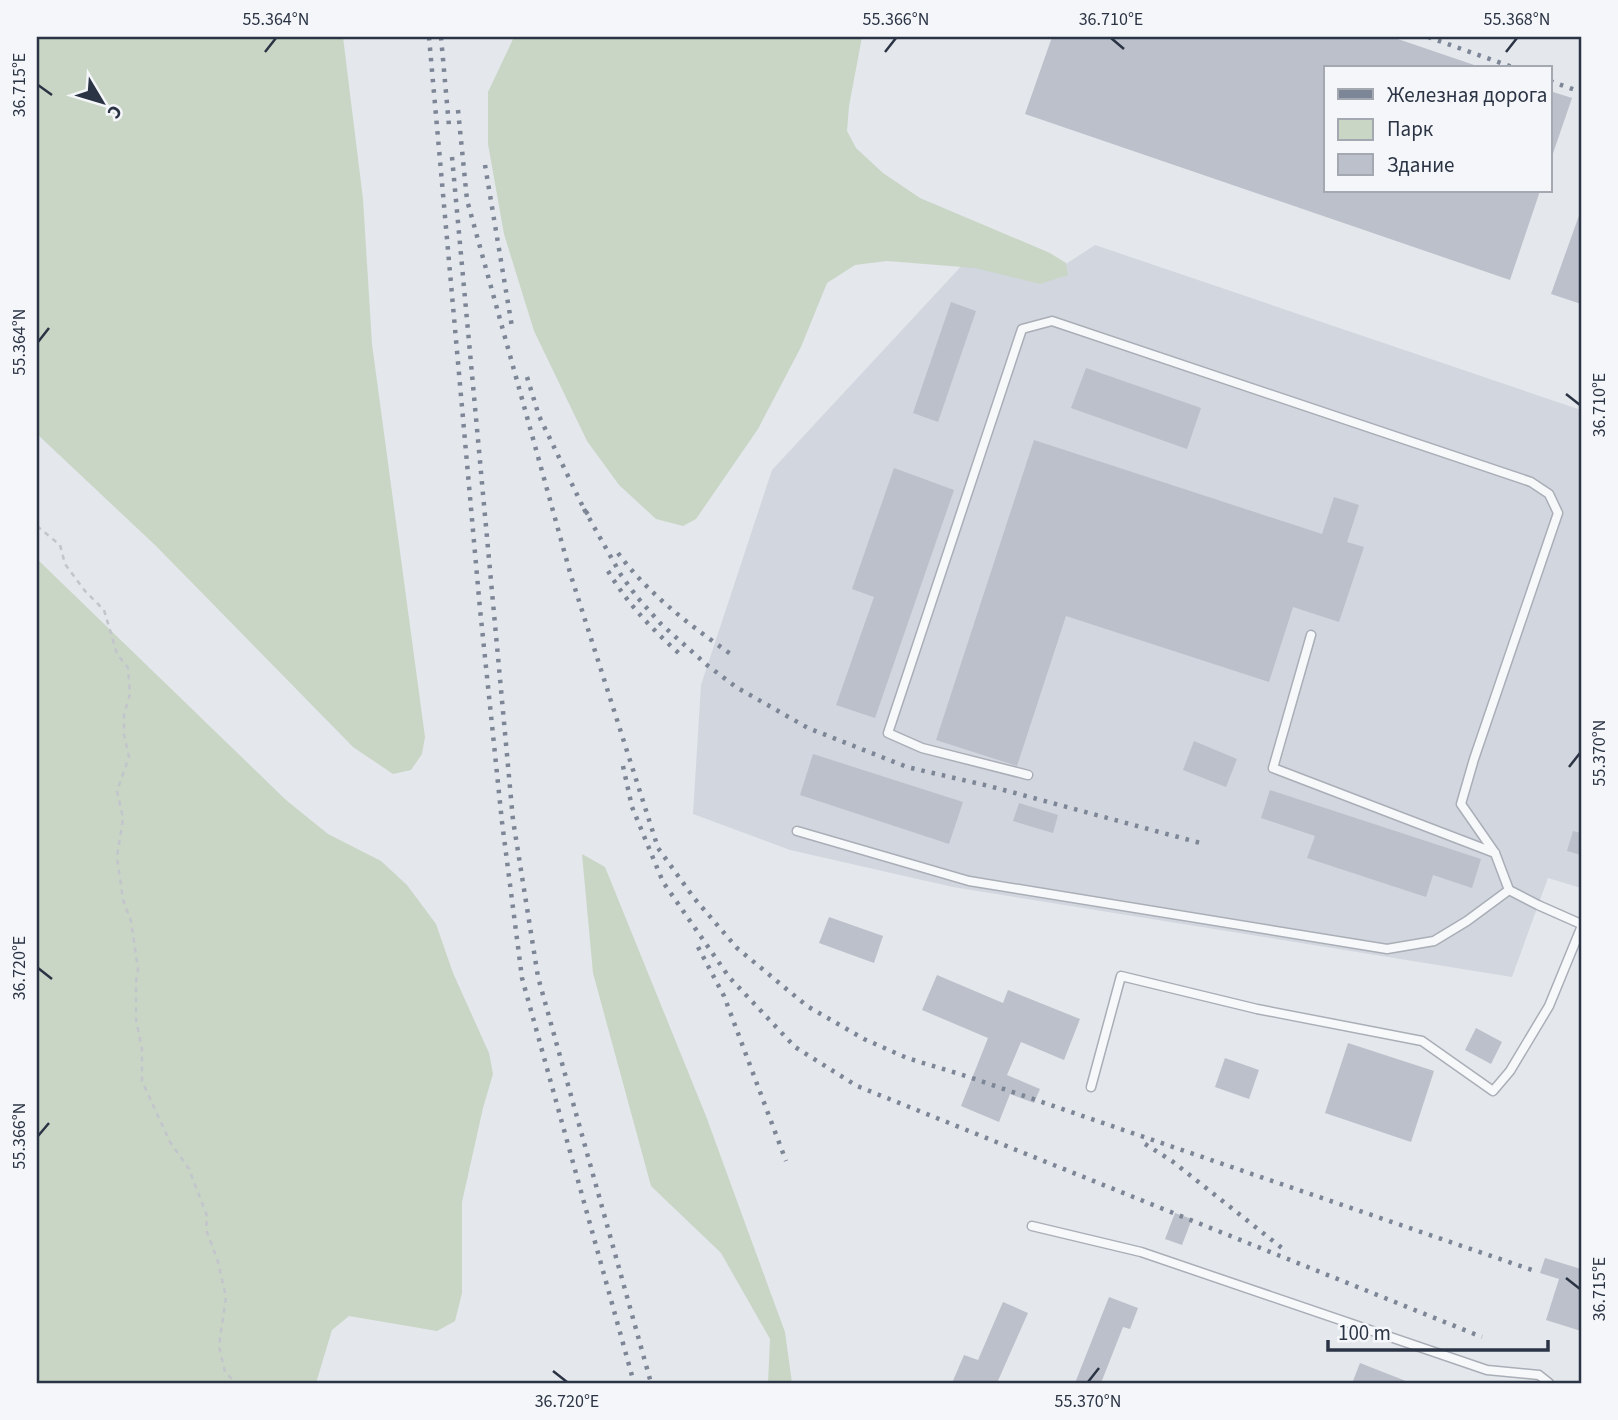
<svg xmlns="http://www.w3.org/2000/svg" width="1618" height="1420" font-family="'Source Sans 3',sans-serif">
  <style>
    .built { fill: #d2d6de }
    .green { fill: #c9d6c5 }
    .building { fill: #bbc0ca }
    .lines { fill: none; stroke-linecap: round; stroke-linejoin: round }
    .service-casing { stroke: #a9aeb7; stroke-width: 11 }
    .path { stroke: #c2c5cb; stroke-width: 2.5; stroke-dasharray: 5 5; stroke-linecap: butt }
    .service { stroke: #f7f8fa; stroke-width: 8 }
    .rail { stroke: #7d8696; stroke-width: 4.5; stroke-dasharray: 3.5 7; stroke-linecap: butt }
    .ticks { fill: none; stroke: #2b3445; stroke-width: 2.5 }
    .neatline { fill: none; stroke: #2b3445; stroke-width: 2.5 }
    .ticks-label { font-size: 18px; text-anchor: middle; fill: #2b3445 }
  </style>
  <rect width="100%" height="100%" fill="#e4e7ec"/>
  <path class="built" d="M1095,245l486,165v478l-33,-10 -36,99 -559,-90 -163,-37 -97,-36 8,-129 71,-215 195,-210 76,19z"/>
  <g class="green">
    <path d="M37,37h306l20,162 9,145 53,393 -3,17 -11,16 -18,4 -40,-27 -197,-201 -119,-112z"/>
    <path d="M514,37h348l-13,69 -2,25 9,17 27,25 37,25 130,55 16,10 2,12 -28,9 -65,-16 -88,-7 -32,4 -28,18 -26,64 -43,82 -62,90 -13,7 -27,-7 -37,-34 -32,-44 -53,-110 -30,-97 -16,-90v-52z"/>
    <path d="M37,559l249,241 42,34 53,27 26,24 29,39 17,49 36,80 4,21 -10,34 -21,94v91l-7,28 -18,10 -88,-15 -17,14 -16,53h-279z"/>
    <path d="M582,854l23,13 101,249 43,118 36,98 7,51h-24l2,-44 -49,-86 -70,-67 -58,-213z"/>
  </g>
  <g class="building">
    <path d="M1052,37h340l91,31h-157v123h214l-30,89 -485,-166z"/>
    <path d="M1550,91l22,7 -22,64z"/>
    <path d="M1581,210v94l-30,-10z"/>
    <path d="M951,302l25,9 -38,111 -25,-9z"/>
    <path d="M1086,368l115,40 -14,41 -116,-41z"/>
    <path d="M1034,440l288,94 12,-37 25,8 -12,37 17,5 -25,75 -46,-15 -24,75 -203,-66 -49,150 -81,-26z"/>
    <path d="M894,468l60,22 -79,228 -39,-13 38,-108 -22,-8z"/>
    <path d="M1194,741l43,18 -11,28 -43,-17z"/>
    <path d="M813,754l150,48 -14,42 -149,-49z"/>
    <path d="M1270,790l211,69 -9,29 -39,-13 -7,22 -119,-39 8,-22 -54,-18z"/>
    <path d="M1019,803l39,12 -5,18 -40,-12z"/>
    <path d="M1573,831l8,2v22l-14,-4z"/>
    <path d="M829,917l54,19 -9,27 -55,-20z"/>
    <path d="M937,975l66,28 5,-13 72,29 -16,41 -43,-18 -14,33 33,14 -6,14 -24,-9 -11,28 -38,-16 27,-68 -66,-28z"/>
    <path d="M1476,1028l26,14 -11,22 -26,-14z"/>
    <path d="M1348,1043l86,28 -23,71 -86,-29z"/>
    <path d="M1225,1058l34,12 -10,29 -34,-12z"/>
    <path d="M1175,1213l17,6 -10,26 -17,-6z"/>
    <path d="M1545,1258l36,11v62l-35,-11 13,-41 -19,-6z"/>
    <path d="M1109,1297l29,11 -8,21 -7,-2 -22,56h-26z"/>
    <path d="M1003,1302l25,11 -31,70h-45l12,-28 14,5z"/>
    <path d="M1360,1363l51,20h-52l-6,-2z"/>
  </g>
  <g class="lines">
    <defs>
      <g id="service">
        <path d="M1311,635l-38,133 222,85"/>
        <path d="M1028,775l-106,-27 -34,-15 134,-404 30,-8 479,161 18,12 9,19 -84,246 -13,45 34,49 14,37 29,15 43,19"/>
        <path d="M797,831l172,50 418,68 47,-8 33,-20 42,-31"/>
        <path d="M1091,1087l30,-111 136,33 165,32 71,50 17,-20 39,-65 32,-78"/>
        <path d="M1032,1226l109,26 346,118 52,5 10,8"/>
      </g>
    </defs>
    <use href="#service" class="service-casing"/>
    <path class="path" d="M37,526l23,19 5,19 20,27 19,19 13,44 11,14 2,26 -6,20v20l5,23 -12,34 6,27 -6,39 6,43 8,21 7,48 -2,13v37l6,31v31l28,61 19,27 18,47 -1,14 11,28 9,39 -7,49 6,26 11,11"/>
    <use href="#service" class="service"/>
    <g class="rail">
      <path d="M429,37l51,572 22,213 20,156 112,405"/>
      <path d="M441,37l8,89"/>
      <path d="M1428,37l87,31"/>
      <path d="M1550,81l31,11"/>
      <path d="M458,110l9,90 104,376 87,272 36,50 43,50 70,58 57,33 43,19 59,18 566,194"/>
      <path d="M452,157l61,663 25,157 113,406"/>
      <path d="M485,165l27,162"/>
      <path d="M527,377l12,39 45,93 6,8"/>
      <path d="M584,509l37,66 16,22 24,27 46,41 29,22 72,41 99,39 82,19 215,58"/>
      <path d="M618,553c30,41 73,73 114,102"/>
      <path d="M608,571c20,34 46,60 75,86"/>
      <path d="M623,766l9,41 31,75 66,95 66,70 62,39 625,251"/>
      <path d="M698,947l26,49 62,165"/>
      <path d="M1145,1144l27,17 115,91"/>
    </g>
  </g>
  <path class="ticks" d="M1111,38l13,11M265,52l11,-14M885,52l11,-14M1506,52l11,-14M38,85l14,10M38,342l11,-14M1566,394l14,11M1569,767l11,-14M38,968l14,11M38,1136l11,-13M1566,1278l14,11M553,1371l14,11M1088,1382l11,-14"/>
  <rect width="1618" height="1420" fill="none" stroke="#f4f6f9" stroke-width="77"/>
  <rect x="1324" y="66" width="228" height="126" fill="#f4f6f9" stroke="#a4a8b1" stroke-width="2"/>
  <rect x="1338" y="89" width="35" height="10" fill="#7d8696" stroke="#a4a8b1" stroke-width="2"/>
  <text x="1387" y="102" font-size="21" fill="#2b3445">Железная дорога</text>
  <rect x="1338" y="119" width="35" height="21" fill="#c9d6c5" stroke="#a4a8b1" stroke-width="2"/>
  <text x="1387" y="136" font-size="21" fill="#2b3445">Парк</text>
  <rect x="1338" y="154" width="35" height="21" fill="#bbc0ca" stroke="#a4a8b1" stroke-width="2"/>
  <text x="1387" y="172" font-size="21" fill="#2b3445">Здание</text>
  <g transform="translate(102 102) rotate(128)" stroke="#f4f6f9" stroke-width="5" paint-order="stroke">
  <path d="M0-5L12 26L0 18L-12 26Z" fill="#2b3445"/>
  <text y="-10" font-size="19" font-weight="bold" text-anchor="middle" fill="#2b3445">С</text>
  </g>
  <path d="M1328 1340v10h220v-10" fill="none" stroke="#2b3445" stroke-width="3.5"/>
  <text x="1338" y="1340" font-size="21" fill="#2b3445" stroke="#f4f6f9" stroke-width="5" paint-order="stroke">100 m</text>
  <rect x="38" y="38" width="1542" height="1344" class="neatline"/>
  <g class="ticks-label">
    <text x="276" y="25">55.364°N</text>
    <text x="896" y="25">55.366°N</text>
    <text x="1111" y="25">36.710°E</text>
    <text x="1517" y="25">55.368°N</text>
    <text transform="translate(19 85) rotate(-90)" y="6">36.715°E</text>
    <text transform="translate(19 342) rotate(-90)" y="6">55.364°N</text>
    <text transform="translate(1599 405) rotate(-90)" y="6">36.710°E</text>
    <text transform="translate(1599 753) rotate(-90)" y="6">55.370°N</text>
    <text transform="translate(19 968) rotate(-90)" y="6">36.720°E</text>
    <text transform="translate(19 1136) rotate(-90)" y="6">55.366°N</text>
    <text transform="translate(1599 1289) rotate(-90)" y="6">36.715°E</text>
    <text x="567" y="1407">36.720°E</text>
    <text x="1088" y="1407">55.370°N</text>
  </g>
</svg>
